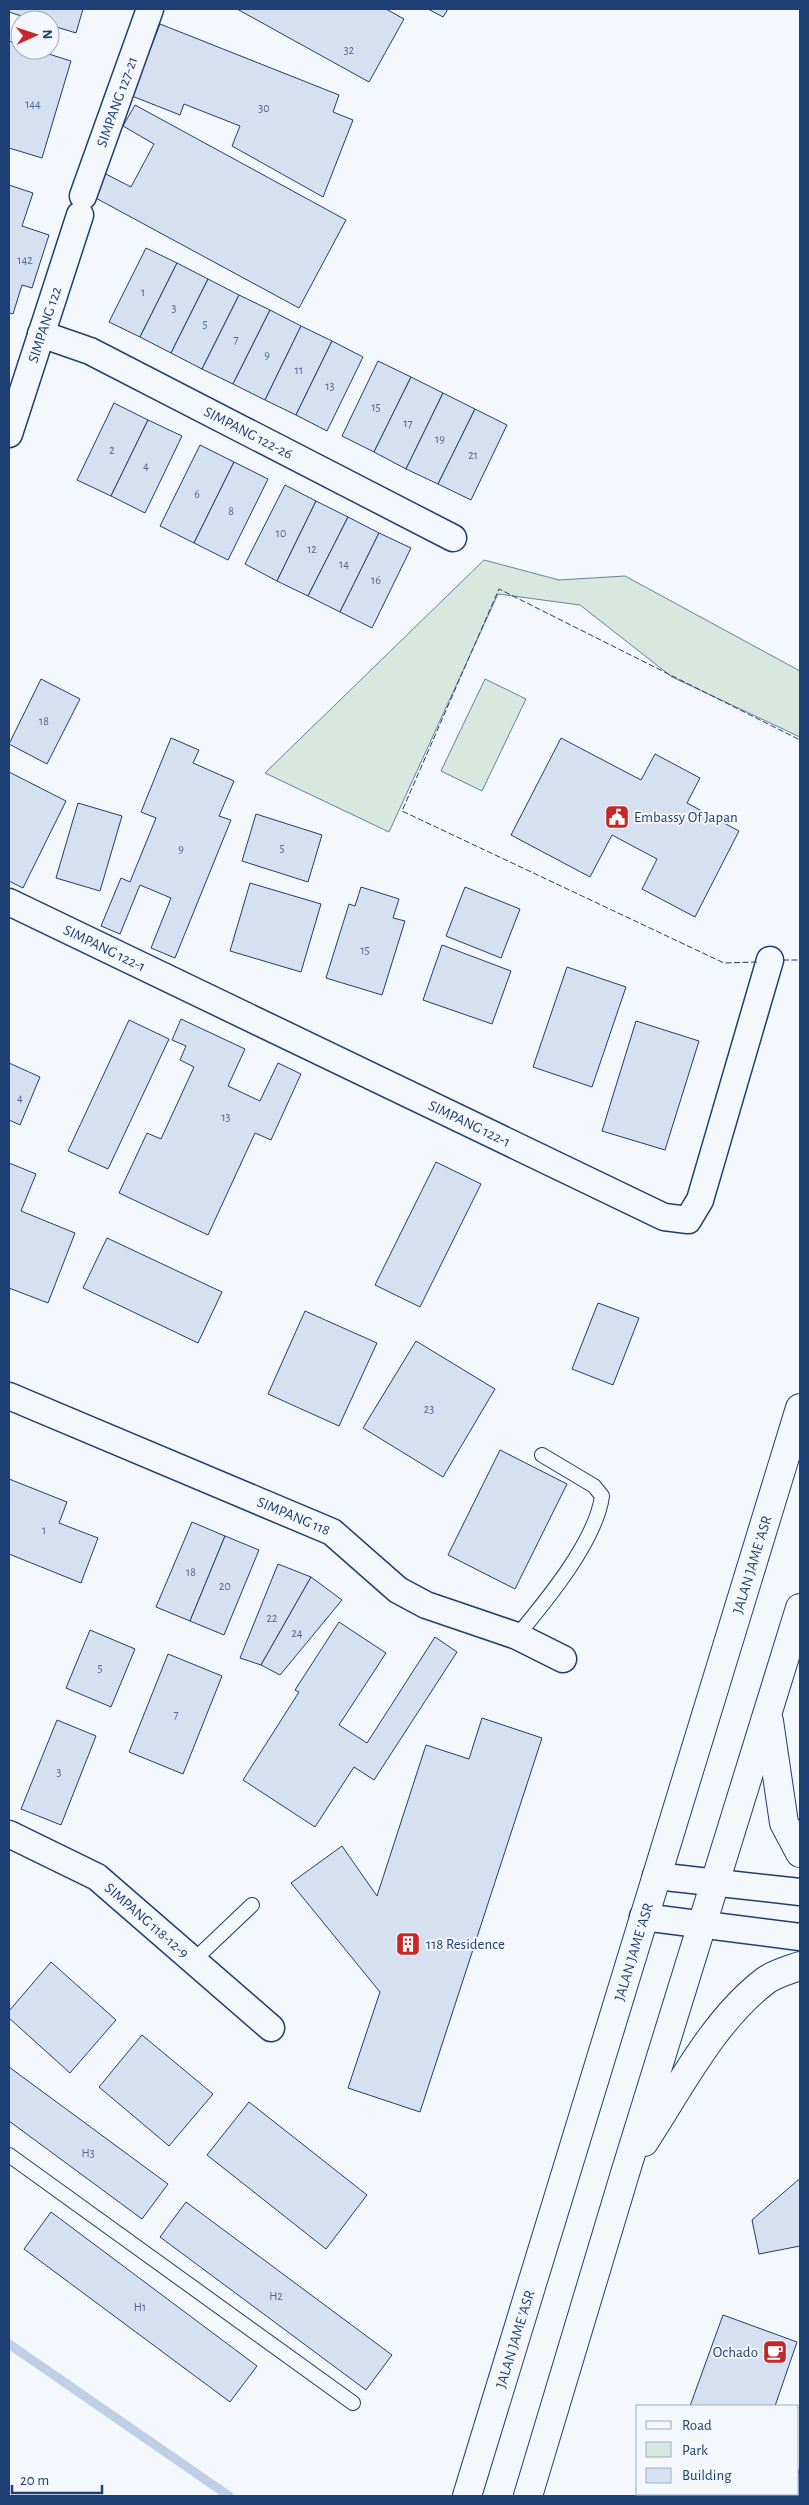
<svg xmlns="http://www.w3.org/2000/svg" width="809" height="2505" font-family="'Alegreya Sans',sans-serif">
  <style>
    .green { fill: #d7e8df; stroke: #687fa3 }
    .lines { fill: none; stroke-linecap: round; stroke-linejoin: round }
    .stream { stroke: #bed0e5; stroke-width: 9 }
    .building { fill: #d5e0f0; stroke: #1d3f73 }
    .lane-casing { stroke: #1d3f73; stroke-width: 16 }
    .street-casing { stroke: #1d3f73; stroke-width: 29 }
    .primary-casing { stroke: #1d3f73; stroke-width: 30 }
    .lane { stroke: #f4f7fb; stroke-width: 14 }
    .street { stroke: #f4f7fb; stroke-width: 26 }
    .primary { stroke: #f4f7fb; stroke-width: 28 }
    .fence { stroke: #1d3f73; stroke-width: 1; stroke-dasharray: 6 2.5; stroke-linecap: butt }
    .labels { text-anchor: middle; stroke-width: 4; stroke-linejoin: round; paint-order: stroke }
    .number-label { font-size: 12px; fill: #4b6792 }
    .street-label { font-size: 15px; fill: #1d3f73; stroke: #f4f7fb }
    .poi-label { font-size: 15px; fill: #1d3f73; stroke: #f4f7fb; text-anchor: start }
  </style>
  <rect width="100%" height="100%" fill="#f4f7fb"/>
  <g class="green">
    <path d="M484,560l75,20 66,-4 175,95v66l-128,-60 -92,-72 -82,-11 -109,238 -124,-59z"/>
    <path d="M485,679l41,20 -44,92 -41,-20z"/>
  </g>
  <g class="lines">
    <path class="stream" d="M9,2344l220,152"/>
  </g>
  <g class="building">
    <path d="M10,9h73l-7,24 -26,-8v-5h-16l-25,-8z"/>
    <path d="M237,9h149l18,10 -35,63z"/>
    <path d="M428,9h20l-5,8z"/>
    <path d="M160,24l179,71 -6,17 20,8 -30,77 -91,-51 8,-20 -56,-22 -4,11 -48,-19z"/>
    <path d="M9,41l11,4v5h16l35,11 -29,97 -33,-10z"/>
    <path d="M135,105l211,115 -47,88 -207,-112 12,-23 27,14 23,-43 -31,-18z"/>
    <path d="M9,185l24,8 -11,33 27,9 -17,53 -10,-3 -9,29 -4,-1z"/>
    <path d="M146,248l31,15 -37,74 -31,-15z"/>
    <path d="M177,263l31,16 -37,74 -31,-16z"/>
    <path d="M208,279l31,16 -37,74 -31,-16z"/>
    <path d="M239,295l31,15 -37,74 -31,-15z"/>
    <path d="M270,310l31,16 -36,74 -32,-16z"/>
    <path d="M301,326l31,15 -36,74 -31,-15z"/>
    <path d="M332,341l31,16 -36,74 -31,-16z"/>
    <path d="M378,361l33,16 -37,75 -32,-16z"/>
    <path d="M411,377l32,16 -37,76 -32,-17z"/>
    <path d="M443,393l32,16 -37,75 -32,-15z"/>
    <path d="M114,403l34,17 -37,76 -34,-16z"/>
    <path d="M475,409l32,16 -36,75 -33,-16z"/>
    <path d="M148,420l34,16 -37,77 -34,-17z"/>
    <path d="M200,445l34,17 -40,81 -34,-17z"/>
    <path d="M234,462l34,17 -40,81 -34,-17z"/>
    <path d="M285,485l31,16 -39,80 -32,-17z"/>
    <path d="M316,501l32,16 -40,79 -31,-15z"/>
    <path d="M348,517l31,16 -39,79 -32,-16z"/>
    <path d="M379,533l32,15 -39,80 -32,-16z"/>
    <path d="M41,679l39,20 -33,65 -38,-20z"/>
    <path d="M171,738l28,12 -6,13 41,18 -15,35 12,4 -56,138 -24,-10 20,-50 -31,-13 -20,49 -19,-8 20,-48 9,4 26,-64 -15,-6z"/>
    <path d="M561,738l80,42 14,-26 45,24 -13,25 52,28 -44,86 -53,-28 15,-30 -45,-24 -22,42 -79,-42z"/>
    <path d="M9,772l57,29 -43,87 -14,-7z"/>
    <path d="M78,803l44,13 -22,75 -44,-13z"/>
    <path d="M256,814l66,21 -14,47 -66,-21z"/>
    <path d="M250,883l71,21 -20,68 -71,-21z"/>
    <path d="M361,887l38,12 -6,19 12,3 -23,74 -56,-17 23,-74 6,2z"/>
    <path d="M465,887l55,22 -19,49 -55,-22z"/>
    <path d="M442,945l69,26 -19,53 -69,-24z"/>
    <path d="M567,967l59,20 -34,100 -59,-20z"/>
    <path d="M181,1019l64,30 -17,37 32,15 18,-38 23,11 -30,66 -16,-7 -47,102 -89,-42 28,-60 14,6 33,-72 -14,-7 6,-14 -14,-6z"/>
    <path d="M129,1020l40,19 -61,130 -40,-18z"/>
    <path d="M636,1021l63,20 -34,109 -63,-19z"/>
    <path d="M9,1063l31,14 -20,48 -11,-5z"/>
    <path d="M436,1162l45,22 -61,123 -45,-22z"/>
    <path d="M9,1163l27,11 -15,37 54,22 -27,70 -39,-15z"/>
    <path d="M107,1238l115,54 -24,51 -115,-55z"/>
    <path d="M598,1303l41,15 -26,67 -41,-16z"/>
    <path d="M305,1311l72,32 -38,83 -71,-32z"/>
    <path d="M416,1341l79,48 -52,88 -80,-49z"/>
    <path d="M500,1450l67,34 -52,105 -67,-34z"/>
    <path d="M9,1479l58,23 -8,21 39,15 -17,45 -72,-29z"/>
    <path d="M192,1522l33,14 -35,85 -34,-14z"/>
    <path d="M225,1536l34,14 -35,85 -34,-14z"/>
    <path d="M278,1564l33,13 -50,88 -21,-7z"/>
    <path d="M311,1577l31,23 -62,75 -19,-10z"/>
    <path d="M339,1622l47,31 -47,72 28,18 68,-106 22,15 -83,128 -20,-13 -39,60 -72,-47 56,-88 -4,-2z"/>
    <path d="M90,1630l45,19 -24,58 -45,-19z"/>
    <path d="M168,1654l54,22 -39,98 -54,-22z"/>
    <path d="M482,1718l60,20 -122,374 -72,-24 32,-96 -89,-109 51,-37 35,50 49,-151 43,14z"/>
    <path d="M57,1720l39,16 -35,89 -40,-16z"/>
    <path d="M51,1962l65,58 -46,53 -61,-55v-7z"/>
    <path d="M142,2035l71,59 -44,52 -70,-59z"/>
    <path d="M9,2067l159,117 -26,35 -133,-98z"/>
    <path d="M249,2102l118,93 -41,54 -119,-94z"/>
    <path d="M798,2180h2v66l-41,8 -7,-34z"/>
    <path d="M186,2202l206,153 -26,35 -206,-153z"/>
    <path d="M51,2212l206,154 -27,36 -206,-153z"/>
    <path d="M723,2315l74,27 -22,64h-85z"/>
    <path d="M800,2466v30h-10l1,-2h7v-20z"/>
    <rect x="659" y="2494" width="84" height="2"/>
  </g>
  <g class="lines">
    <defs>
      <g id="lane">
        <path d="M517,1636c29,-35 79,-95 85,-140l-8,-10 -52,-31"/>
        <path d="M194,1960l58,-55"/>
        <path d="M9,2155l344,248"/>
      </g>
      <g id="street">
        <path id="s1" d="M83,196l67,-187"/>
        <path id="s2" d="M41,334l49,17 363,187"/>
        <path id="s3" d="M9,434l71,-219"/>
        <path id="s4" d="M9,902l655,315 24,3 12,-20 70,-240"/>
        <path id="s5" d="M9,1396l323,136 66,58 28,15 91,31 46,23"/>
        <path id="s6" d="M9,1834l88,43 174,151"/>
        <path d="M656,1876l144,16"/>
        <path d="M643,1917l157,20"/>
      </g>
      <g id="primary">
        <path d="M769,1721l15,102 16,30"/>
        <path d="M644,2142c36,-55 69,-121 121,-161 9,-7 24,-11 35,-15"/>
        <path id="s7" d="M467,2496l333,-1088"/>
        <path d="M528,2496l98,-326 174,-562"/>
      </g>
    </defs>
    <use href="#lane" class="lane-casing"/>
    <use href="#street" class="street-casing"/>
    <use href="#primary" class="primary-casing"/>
    <use href="#lane" class="lane"/>
    <use href="#street" class="street"/>
    <use href="#primary" class="primary"/>
    <g class="fence">
      <path d="M783,960h17"/>
      <path d="M757,962l-33,1 -322,-152 97,-222 301,151"/>
    </g>
  </g>
  <defs>
    <symbol id="civic-square" viewBox="-11 -11 22 22"><rect x="-9" y="-9" width="18" height="18" rx="4" fill="#c62828" stroke="#f4f7fb"/><path d="M-.6-6.5H3V-4.5H.6V-3L4-1V1h2V6H-6V1h2V-1L-.6-3ZM-1.2 2.5V6h2.4V2.5Z" fill="#fff"/></symbol>
    <symbol id="building-square" viewBox="-11 -11 22 22"><rect x="-9" y="-9" width="18" height="18" rx="4" fill="#c62828" stroke="#f4f7fb"/><path d="M-4-6H4V6H1V3H-1V6H-4ZM-2.5-4.3h1.7v1.8h-1.7ZM.8-4.3h1.7v1.8H.8ZM-2.5-1h1.7V.8h-1.7ZM.8-1h1.7V.8H.8Z" fill="#fff"/></symbol>
    <symbol id="cafe-square" viewBox="-11 -11 22 22"><rect x="-9" y="-9" width="18" height="18" rx="4" fill="#c62828" stroke="#f4f7fb"/><path d="M-5.5-4.5H6V0H3Q3 3.5 0 3.5H-2.5Q-5.5 3.5-5.5 0ZM3-3.2v2h1.7v-2ZM-6 4.5H4V6H-6Z" fill="#fff"/></symbol>
  </defs>
  <g fill-rule="evenodd">
    <use href="#civic-square" x="603" y="803" width="28" height="28"/>
    <use href="#building-square" x="394" y="1930" width="28" height="28"/>
    <use href="#cafe-square" x="761" y="2338" width="28" height="28"/>
  </g>
  <g class="labels">
    <g class="number-label">
      <text x="349" y="54">32</text>
      <text x="33" y="108">144</text>
      <text x="264" y="112">30</text>
      <text x="25" y="264">142</text>
      <text x="143" y="296">1</text>
      <text x="174" y="312">3</text>
      <text x="205" y="328">5</text>
      <text x="236" y="343">7</text>
      <text x="267" y="359">9</text>
      <text x="299" y="374">11</text>
      <text x="330" y="390">13</text>
      <text x="376" y="411">15</text>
      <text x="408" y="427">17</text>
      <text x="440" y="443">19</text>
      <text x="112" y="454">2</text>
      <text x="473" y="459">21</text>
      <text x="146" y="470">4</text>
      <text x="197" y="498">6</text>
      <text x="231" y="515">8</text>
      <text x="281" y="537">10</text>
      <text x="312" y="553">12</text>
      <text x="344" y="568">14</text>
      <text x="376" y="584">16</text>
      <text x="44" y="725">18</text>
      <text x="282" y="852">5</text>
      <text x="181" y="853">9</text>
      <text x="365" y="954">15</text>
      <text x="20" y="1102">4</text>
      <text x="226" y="1121">13</text>
      <text x="429" y="1413">23</text>
      <text x="44" y="1534">1</text>
      <text x="191" y="1576">18</text>
      <text x="225" y="1590">20</text>
      <text x="272" y="1622">22</text>
      <text x="297" y="1637">24</text>
      <text x="100" y="1672">5</text>
      <text x="176" y="1718">7</text>
      <text x="59" y="1776">3</text>
      <text x="88" y="2157">H3</text>
      <text x="276" y="2300">H2</text>
      <text x="140" y="2311">H1</text>
    </g>
    <g class="street-label">
      <text dy="5" stroke="none"><textPath href="#s1" startOffset="100">SIMPANG 127-21</textPath></text>
      <text dy="5" stroke="none"><textPath href="#s3" startOffset="115">SIMPANG 122</textPath></text>
      <text dy="5" stroke="none"><textPath href="#s2" startOffset="230">SIMPANG 122-26</textPath></text>
      <text dy="5" stroke="none"><textPath href="#s4" startOffset="106">SIMPANG 122-1</textPath></text>
      <text dy="5" stroke="none"><textPath href="#s4" startOffset="511">SIMPANG 122-1</textPath></text>
      <text dy="5" stroke="none"><textPath href="#s5" startOffset="309">SIMPANG 118</textPath></text>
      <text dy="5" stroke="none"><textPath href="#s7" startOffset="974">JALAN JAME 'ASR</textPath></text>
      <text dy="5" stroke="none"><textPath href="#s6" startOffset="164">SIMPANG 118-12-9</textPath></text>
      <text dy="5" stroke="none"><textPath href="#s7" startOffset="569">JALAN JAME 'ASR</textPath></text>
      <text dy="5" stroke="none"><textPath href="#s7" startOffset="164">JALAN JAME 'ASR</textPath></text>
    </g>
    <g class="poi-label">
      <text x="634" y="822">Embassy Of Japan</text>
      <text x="426" y="1949">118 Residence</text>
      <text x="758" y="2357" text-anchor="end">Ochado</text>
    </g>
  </g>
  <rect width="809" height="2505" fill="none" stroke="#1d3f73" stroke-width="20"/>
  <rect x="636" y="2405" width="162" height="90" fill="#f4f7fb" stroke="#9eadc5"/>
  <rect x="646" y="2421" width="25" height="8" fill="#f4f7fb" stroke="#9eadc5"/>
  <text x="682" y="2430" font-size="15" fill="#1d3f73">Road</text>
  <rect x="646" y="2442" width="25" height="15" fill="#d7e8df" stroke="#9eadc5"/>
  <text x="682" y="2455" font-size="15" fill="#1d3f73">Park</text>
  <rect x="646" y="2468" width="25" height="15" fill="#d5e0f0" stroke="#9eadc5"/>
  <text x="682" y="2480" font-size="15" fill="#1d3f73">Building</text>
  <g transform="translate(35 35) rotate(87)"><circle r="24" fill="#f4f7fb" stroke="#9eadc5"/>
  <path d="M0-4L9 19L0 12L-9 19Z" fill="#c62828"/>
  <text y="-8" font-size="14" font-weight="bold" text-anchor="middle" fill="#1d3f73">N</text>
  </g>
  <path d="M12 2485v8h90v-8" fill="none" stroke="#1d3f73" stroke-width="2.5"/>
  <text x="20" y="2485" font-size="15" fill="#1d3f73" stroke="#f4f7fb" stroke-width="4" paint-order="stroke">20 m</text>
</svg>
